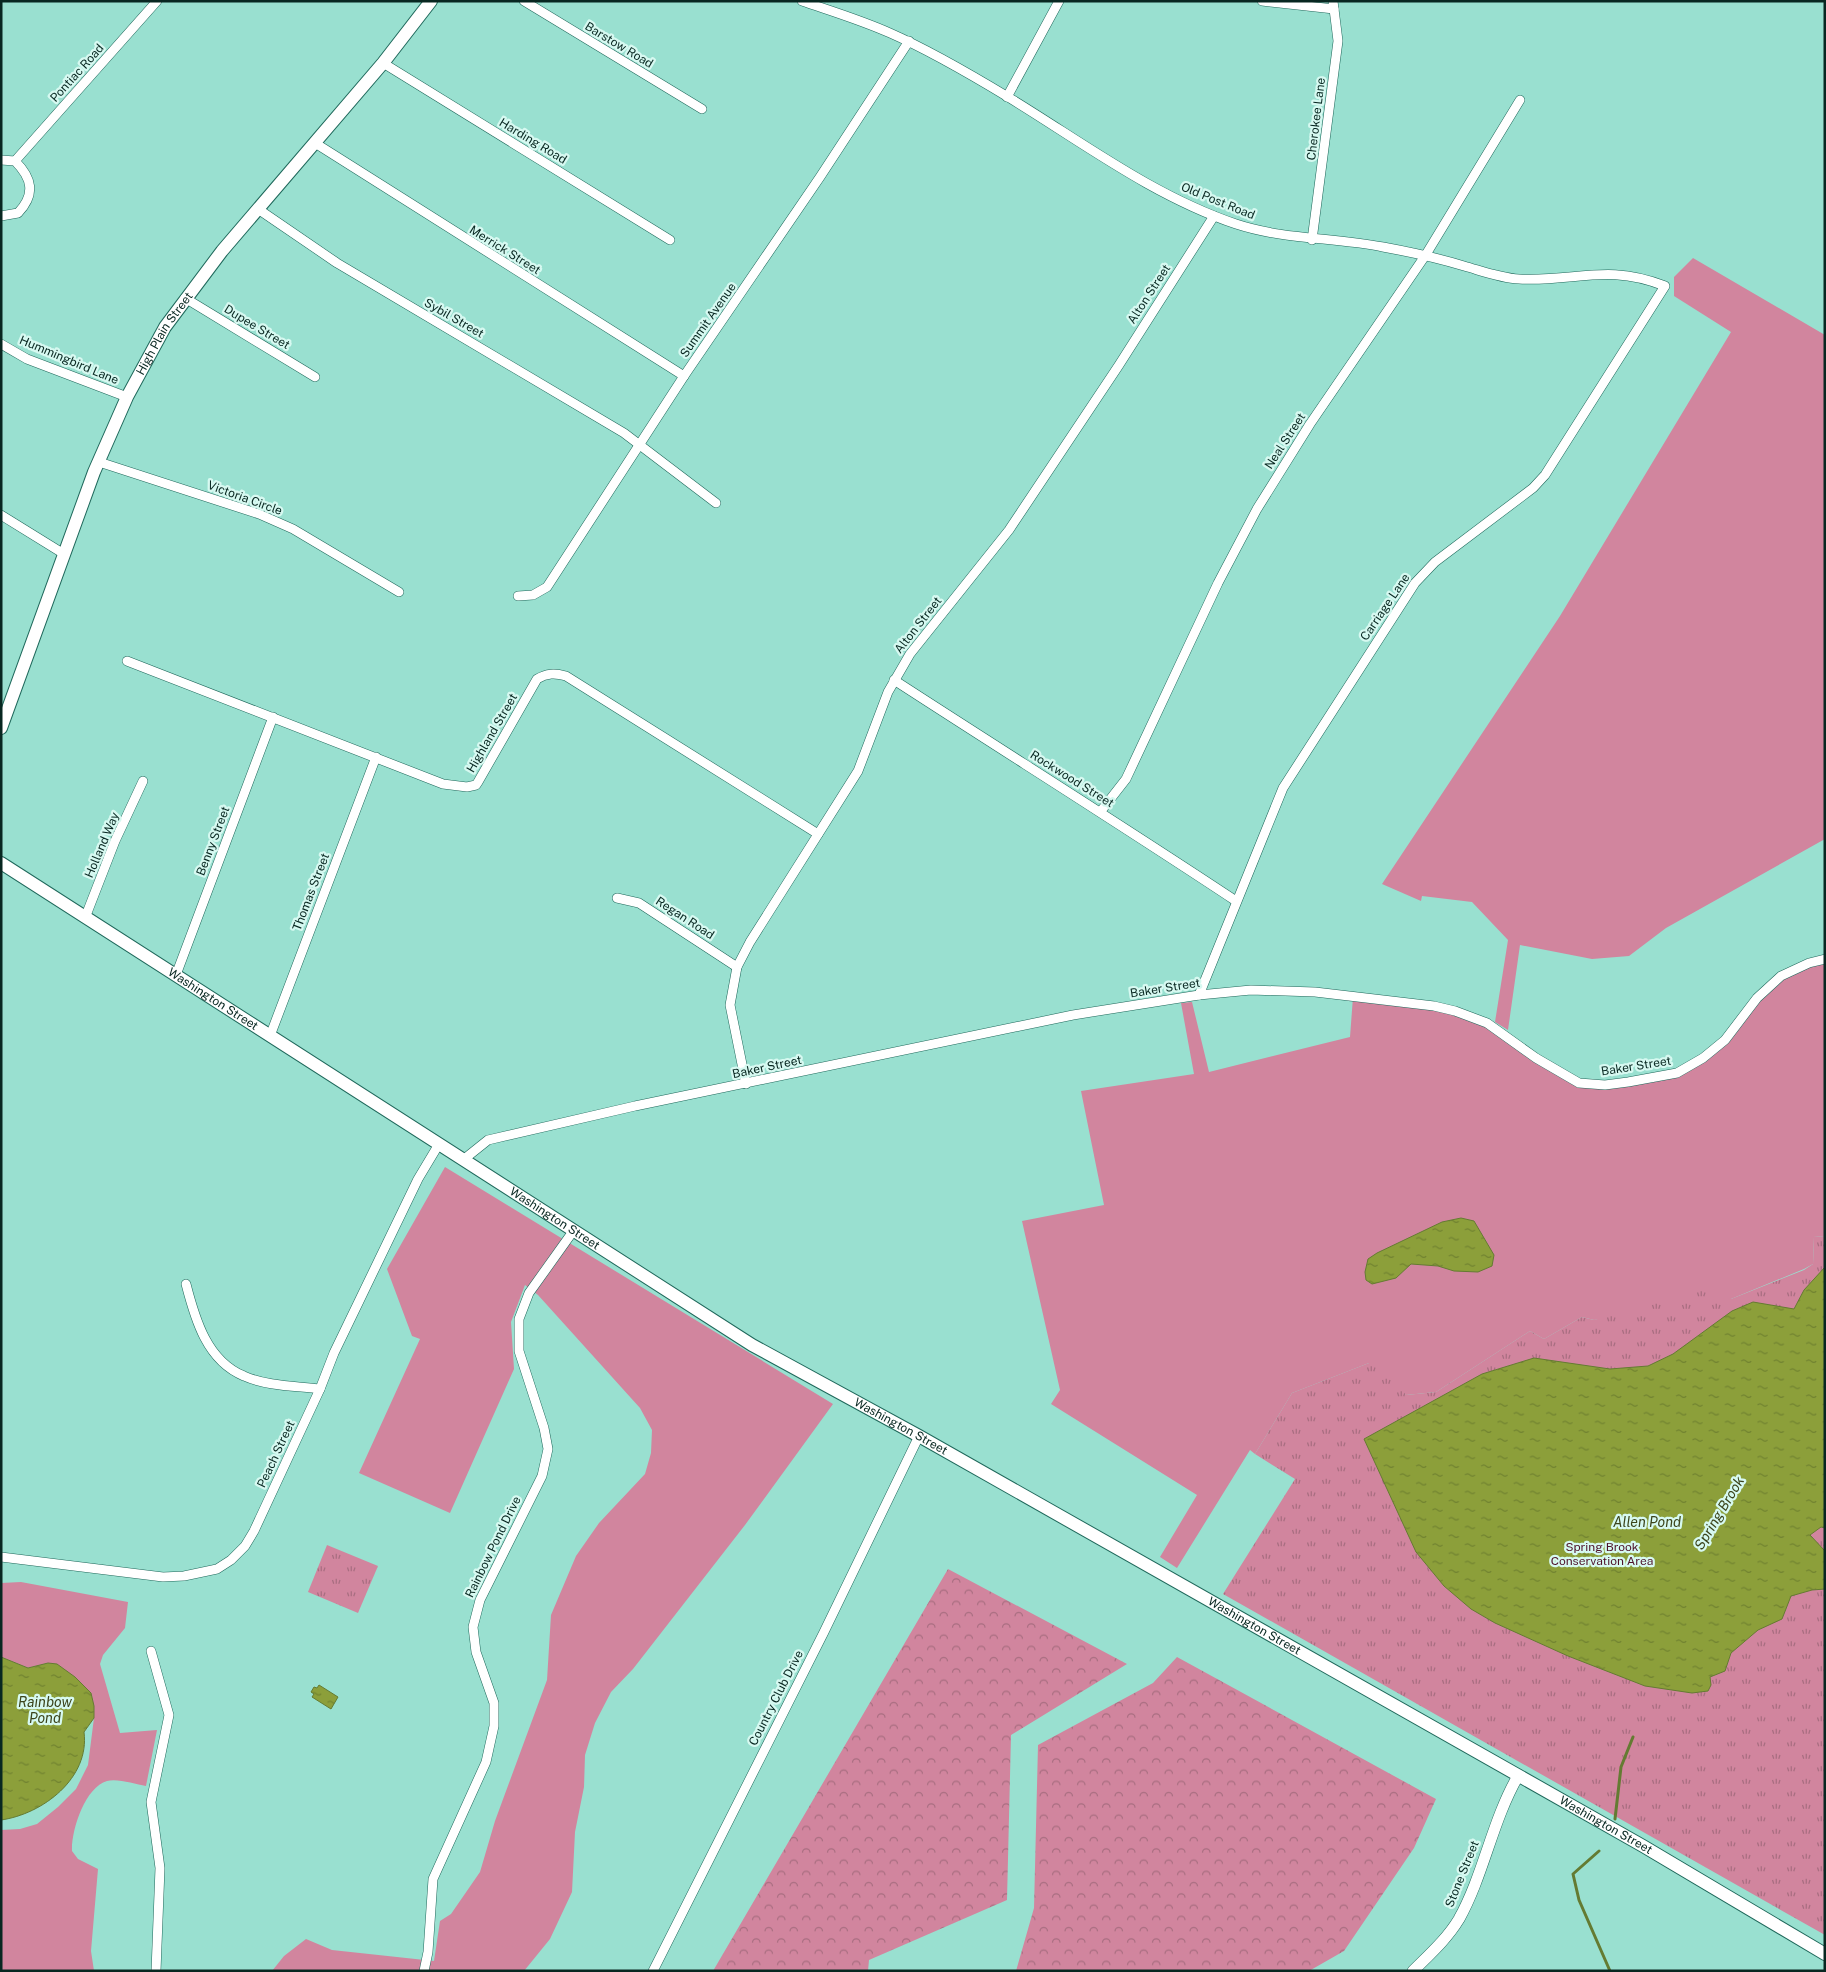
<svg xmlns="http://www.w3.org/2000/svg" width="1826" height="1972" font-family="'Public Sans',sans-serif">
  <style>
    .grass { fill: #d1859e }
    .forest { fill: url(#forest-crowns) }
    .park { fill: url(#park-tufts) }
    .water { fill: url(#water-ripples); stroke: #647b32 }
    .lines { fill: none; stroke-linecap: round; stroke-linejoin: round }
    .stream { stroke: #647b32; stroke-width: 3 }
    .minor-casing { stroke: #1f685b; stroke-width: 10 }
    .tertiary-casing { stroke: #1f685b; stroke-width: 12 }
    .secondary-casing { stroke: #1f685b; stroke-width: 14 }
    .minor { stroke: #fff; stroke-width: 9 }
    .tertiary { stroke: #fff; stroke-width: 11 }
    .secondary { stroke: #fff; stroke-width: 12 }
    .labels { text-anchor: middle; stroke-width: 4.5; stroke-linejoin: round; paint-order: stroke }
    .street-label { font-size: 12px; fill: #082721; stroke: #d7f9f1 }
    .park-label { font-size: 12px; fill: #4e102a; stroke: #d7f9f1 }
    .water-label { font-size: 14px; font-style: italic; fill: #3c441b; stroke: #d7f9f1 }
  </style>
  <defs>
    <pattern id="forest-crowns" width="20" height="18" patternUnits="userSpaceOnUse" patternTransform="scale(1.25)"><rect width="20" height="18" fill="#d1859e"/><path d="M2 6a3 3 0 1 1 6 0M12 15a3 3 0 1 1 6 0" fill="none" stroke="#a86d80"/></pattern>
    <pattern id="park-tufts" width="24" height="20" patternUnits="userSpaceOnUse" patternTransform="scale(1.25)"><rect width="24" height="20" fill="#d1859e"/><path d="M3 7l-1-3M5 7V3M7 7l1-3M15 17l-1-3M17 17v-4M19 17l1-3" fill="none" stroke="#a86d80"/></pattern>
    <pattern id="water-ripples" width="26" height="14" patternUnits="userSpaceOnUse" patternTransform="scale(1.25)"><rect width="26" height="14" fill="#8c9f3a"/><path d="M2 4q2-2 4 0t4 0M15 11q2-2 4 0t4 0" fill="none" stroke="#708230"/></pattern>
  </defs>
  <rect width="100%" height="100%" fill="#99e0d0"/>
  <g class="grass">
    <path d="M1693,258l132,77v504l-159,89 -37,28 -37,3 -72,-14 -12,85 -13,-8 13,-82 -36,-38 -50,-6 -1,5 -39,-17 178,-268 171,-284 -57,-36v-19z"/>
    <path d="M1825,959v277l-11,1 -1,27 -9,5 -73,30 -137,21 -12,-3 -38,22 -14,-8 -94,61 -30,3 -37,-32 -77,30 -37,61 -5,-4 -73,118 -17,-11 37,-62 -146,-91 9,-14 -38,-169 82,-16 -23,-114 113,-17 -13,-71 11,-1 17,70 141,-35 3,-40 118,19 108,67 86,-7 38,-18 66,-73z"/>
    <path d="M445,1167l388,237 -88,121 -112,144 -22,23 -16,31 -10,32 -1,32 -9,45 -3,60 -22,47 -26,32h-252l12,-15 22,-17 26,11 102,11 6,-40 11,-7 29,-42 15,-51 52,-141 4,-65 25,-59 23,-33 46,-49 6,-21 1,-23 -12,-22 -102,-113 -13,-10 -14,37 3,47 -64,144 -91,-40 61,-134 -8,-3 -25,-67z"/>
    <path d="M21,1582l107,20 -3,26 -22,27 -3,9 20,69 37,-3 -11,56c-11,-2 -29,-8 -39,-5 -22,6 -36,50 -35,70l6,8 20,10 -7,82 3,20h-93v-141l19,-1 17,-5 21,-17 18,-18 12,-24 6,-47 -3,-25 -43,-30 -20,5 -27,-11v-74z"/>
  </g>
  <g class="forest">
    <path d="M948,1569l179,95 -116,71 -4,165 -138,60 -1,11h-155z"/>
    <path d="M1177,1657l259,142 -22,49 -70,103 -35,20h-293l18,-63 4,-163 115,-62z"/>
  </g>
  <g class="park">
    <path d="M1825,1236v699l-602,-341 72,-115 -40,-25 37,-61 77,-30 6,-9 31,41 30,-3 94,-61 14,8 38,-22 12,3 120,-33 17,12 73,-29 9,-6 1,-27z"/>
    <path d="M327,1545l51,21 -20,47 -50,-21z"/>
  </g>
  <g class="water">
    <path d="M1461,1218l13,3 20,34 -2,11 -14,6 -24,-1 -16,-5 -27,-2 -15,14 -24,6 -6,-4 -1,-8 3,-13 9,-6 65,-31z"/>
    <path d="M1825,1267v261l-4,-1 -11,8 15,16v38l-13,1 -21,6 -9,23 -24,11 -27,23 -6,18 -15,6 1,8 -3,6 -16,2 -47,-7 -77,-30 -73,-33 -24,-14 -27,-23 -28,-34 -52,-113 118,-65 52,-16 76,11 38,-3 25,-12 59,-43 21,-9 41,7 10,-19z"/>
    <path d="M1,1657l27,11 20,-5 9,1 18,13 16,16 3,13v12l-10,14c6,46 -41,82 -83,88z"/>
    <path d="M319,1685l19,12 -7,12 -19,-12 2,-3 -3,-2 3,-5 3,1z"/>
  </g>
  <g class="lines">
    <g class="stream">
      <path d="M1615,1819l6,-52 12,-30"/>
      <path d="M1599,1851l-26,23 6,26 31,71"/>
    </g>
    <defs>
      <g id="minor">
        <path d="M524,1l178,108"/>
        <path d="M802,1c29,10 59,19 88,32 41,18 80,41 118,64 74,45 145,99 228,127 49,16 97,13 147,23 27,5 55,11 81,19 18,5 36,12 55,13 57,3 88,-16 146,7l-120,189 -12,13 -98,74 -20,21 -132,205 -84,207"/>
        <path d="M1262,1l72,8"/>
        <path d="M383,63l287,177"/>
        <path d="M1007,97l52,-96"/>
        <path d="M315,143l369,233"/>
        <path d="M1,160l14,1c17,17 21,33 3,52l-17,3"/>
        <path d="M15,161l142,-160"/>
        <path d="M258,209l79,54 287,170 92,70"/>
        <path d="M1312,240l26,-199 -5,-40"/>
        <path d="M185,298l130,79"/>
        <path d="M1,344l26,15 100,38"/>
        <path d="M99,462l160,52 34,15 106,63"/>
        <path d="M1,515l63,39"/>
        <path d="M518,596l15,-1 14,-8 137,-211 136,-199 89,-136"/>
        <path d="M127,661l316,123 24,3 9,-2 2,-3 59,-103c10,-6 18,-6 29,-3l252,158"/>
        <path d="M894,680c114,74 229,146 342,221"/>
        <path d="M1101,811l25,-32 92,-196 39,-74 53,-85 115,-168 95,-156"/>
        <path d="M617,898l22,5 98,64"/>
        <path d="M85,918l30,-77 28,-60"/>
        <path d="M176,975l97,-258"/>
        <path d="M270,1036l106,-279"/>
        <path d="M746,1084l-16,-79 7,-38 13,-25 108,-171 30,-79 22,-38 99,-124 110,-165 95,-149"/>
        <path d="M463,1160l25,-20 147,-34 438,-91 126,-20 52,-5 64,2 119,14 21,5 32,12 49,35 43,25 26,2 23,-3 49,-9 26,-15 22,-18 32,-42 24,-22 28,-13 16,-4"/>
        <path d="M186,1284c9,35 21,77 58,92 22,10 52,10 76,13"/>
        <path d="M1,1557l162,20 21,-1 33,-7 14,-9 14,-14 9,-15 66,-142 14,-36 84,-174 21,-35"/>
        <path d="M151,1651l18,64 -18,87 9,66 -4,103"/>
        <path d="M424,1971l4,-19 5,-73 53,-117 8,-36v-23l-18,-51 -3,-25 7,-27 62,-124 6,-27 -4,-21 -25,-77v-32l10,-26 45,-63"/>
        <path d="M653,1971l171,-339 95,-196"/>
      </g>
      <path id="tertiary" d="M1413,1971c16,-16 34,-32 46,-52 25,-45 33,-98 59,-143"/>
      <g id="secondary">
        <path id="s1" d="M1,728l93,-256 33,-75 38,-70 57,-76 161,-188 48,-62"/>
        <path id="s2" d="M1,863l751,482 167,91 724,410 182,108"/>
      </g>
    </defs>
    <use href="#minor" class="minor-casing"/>
    <use href="#tertiary" class="tertiary-casing"/>
    <use href="#secondary" class="secondary-casing"/>
    <use href="#minor" class="minor"/>
    <use href="#tertiary" class="tertiary"/>
    <use href="#secondary" class="secondary"/>
  </g>
  <g class="labels">
    <g class="street-label">
      <text transform="translate(619 45) rotate(31)" y="4">Barstow Road</text>
      <text transform="translate(77 73) rotate(-48)" y="4">Pontiac Road</text>
      <text transform="translate(1316 119) rotate(-83)" y="4">Cherokee Lane</text>
      <text transform="translate(533 141) rotate(31)" y="4">Harding Road</text>
      <text transform="translate(1218 201) rotate(22)" y="4">Old Post Road</text>
      <text transform="translate(505 250) rotate(32)" y="4">Merrick Street</text>
      <text transform="translate(1149 294) rotate(-57)" y="4">Alton Street</text>
      <text transform="translate(454 318) rotate(30)" y="4">Sybil Street</text>
      <text transform="translate(708 320) rotate(-55)" y="4">Summit Avenue</text>
      <text transform="translate(257 327) rotate(31)" y="4">Dupee Street</text>
      <text dy="4" stroke="none"><textPath href="#s1" startOffset="428">High Plain Street</textPath></text>
      <text transform="translate(69 360) rotate(23)" y="4">Hummingbird Lane</text>
      <text transform="translate(1285 441) rotate(-57)" y="4">Neal Street</text>
      <text transform="translate(245 498) rotate(20)" y="4">Victoria Circle</text>
      <text transform="translate(1385 607) rotate(-56)" y="4">Carriage Lane</text>
      <text transform="translate(918 625) rotate(-52)" y="4">Alton Street</text>
      <text transform="translate(492 733) rotate(-60)" y="4">Highland Street</text>
      <text transform="translate(1072 779) rotate(32)" y="4">Rockwood Street</text>
      <text transform="translate(213 841) rotate(-69)" y="4">Benny Street</text>
      <text transform="translate(102 845) rotate(-67)" y="4">Holland Way</text>
      <text transform="translate(311 892) rotate(-69)" y="4">Thomas Street</text>
      <text transform="translate(685 918) rotate(33)" y="4">Regan Road</text>
      <text transform="translate(1165 988) rotate(-9)" y="4">Baker Street</text>
      <text dy="4" stroke="none"><textPath href="#s2" startOffset="252">Washington Street</textPath></text>
      <text transform="translate(1636 1066) rotate(-9)" y="4">Baker Street</text>
      <text transform="translate(767 1067) rotate(-12)" y="4">Baker Street</text>
      <text dy="4" stroke="none"><textPath href="#s2" startOffset="658">Washington Street</textPath></text>
      <text dy="4" stroke="none"><textPath href="#s2" startOffset="1062">Washington Street</textPath></text>
      <text transform="translate(276 1454) rotate(-65)" y="4">Peach Street</text>
      <text transform="translate(493 1547) rotate(-64)" y="4">Rainbow Pond Drive</text>
      <text dy="4" stroke="none"><textPath href="#s2" startOffset="1468">Washington Street</textPath></text>
      <text transform="translate(776 1698) rotate(-63)" y="4">Country Club Drive</text>
      <text dy="4" stroke="none"><textPath href="#s2" startOffset="1872">Washington Street</textPath></text>
      <text transform="translate(1462 1874) rotate(-68)" y="4">Stone Street</text>
    </g>
    <g class="park-label">
      <text x="1602" y="1551">Spring Brook<tspan x="1602" dy="14">Conservation Area</tspan></text>
    </g>
    <g class="water-label">
      <text transform="translate(1719 1513) rotate(-59)" y="5">Spring Brook</text>
      <text x="1647" y="1527">Allen Pond</text>
      <text x="45" y="1707">Rainbow<tspan x="45" dy="16">Pond</tspan></text>
    </g>
  </g>
  <rect width="1826" height="1972" fill="none" stroke="#082721" stroke-width="5"/>
</svg>
